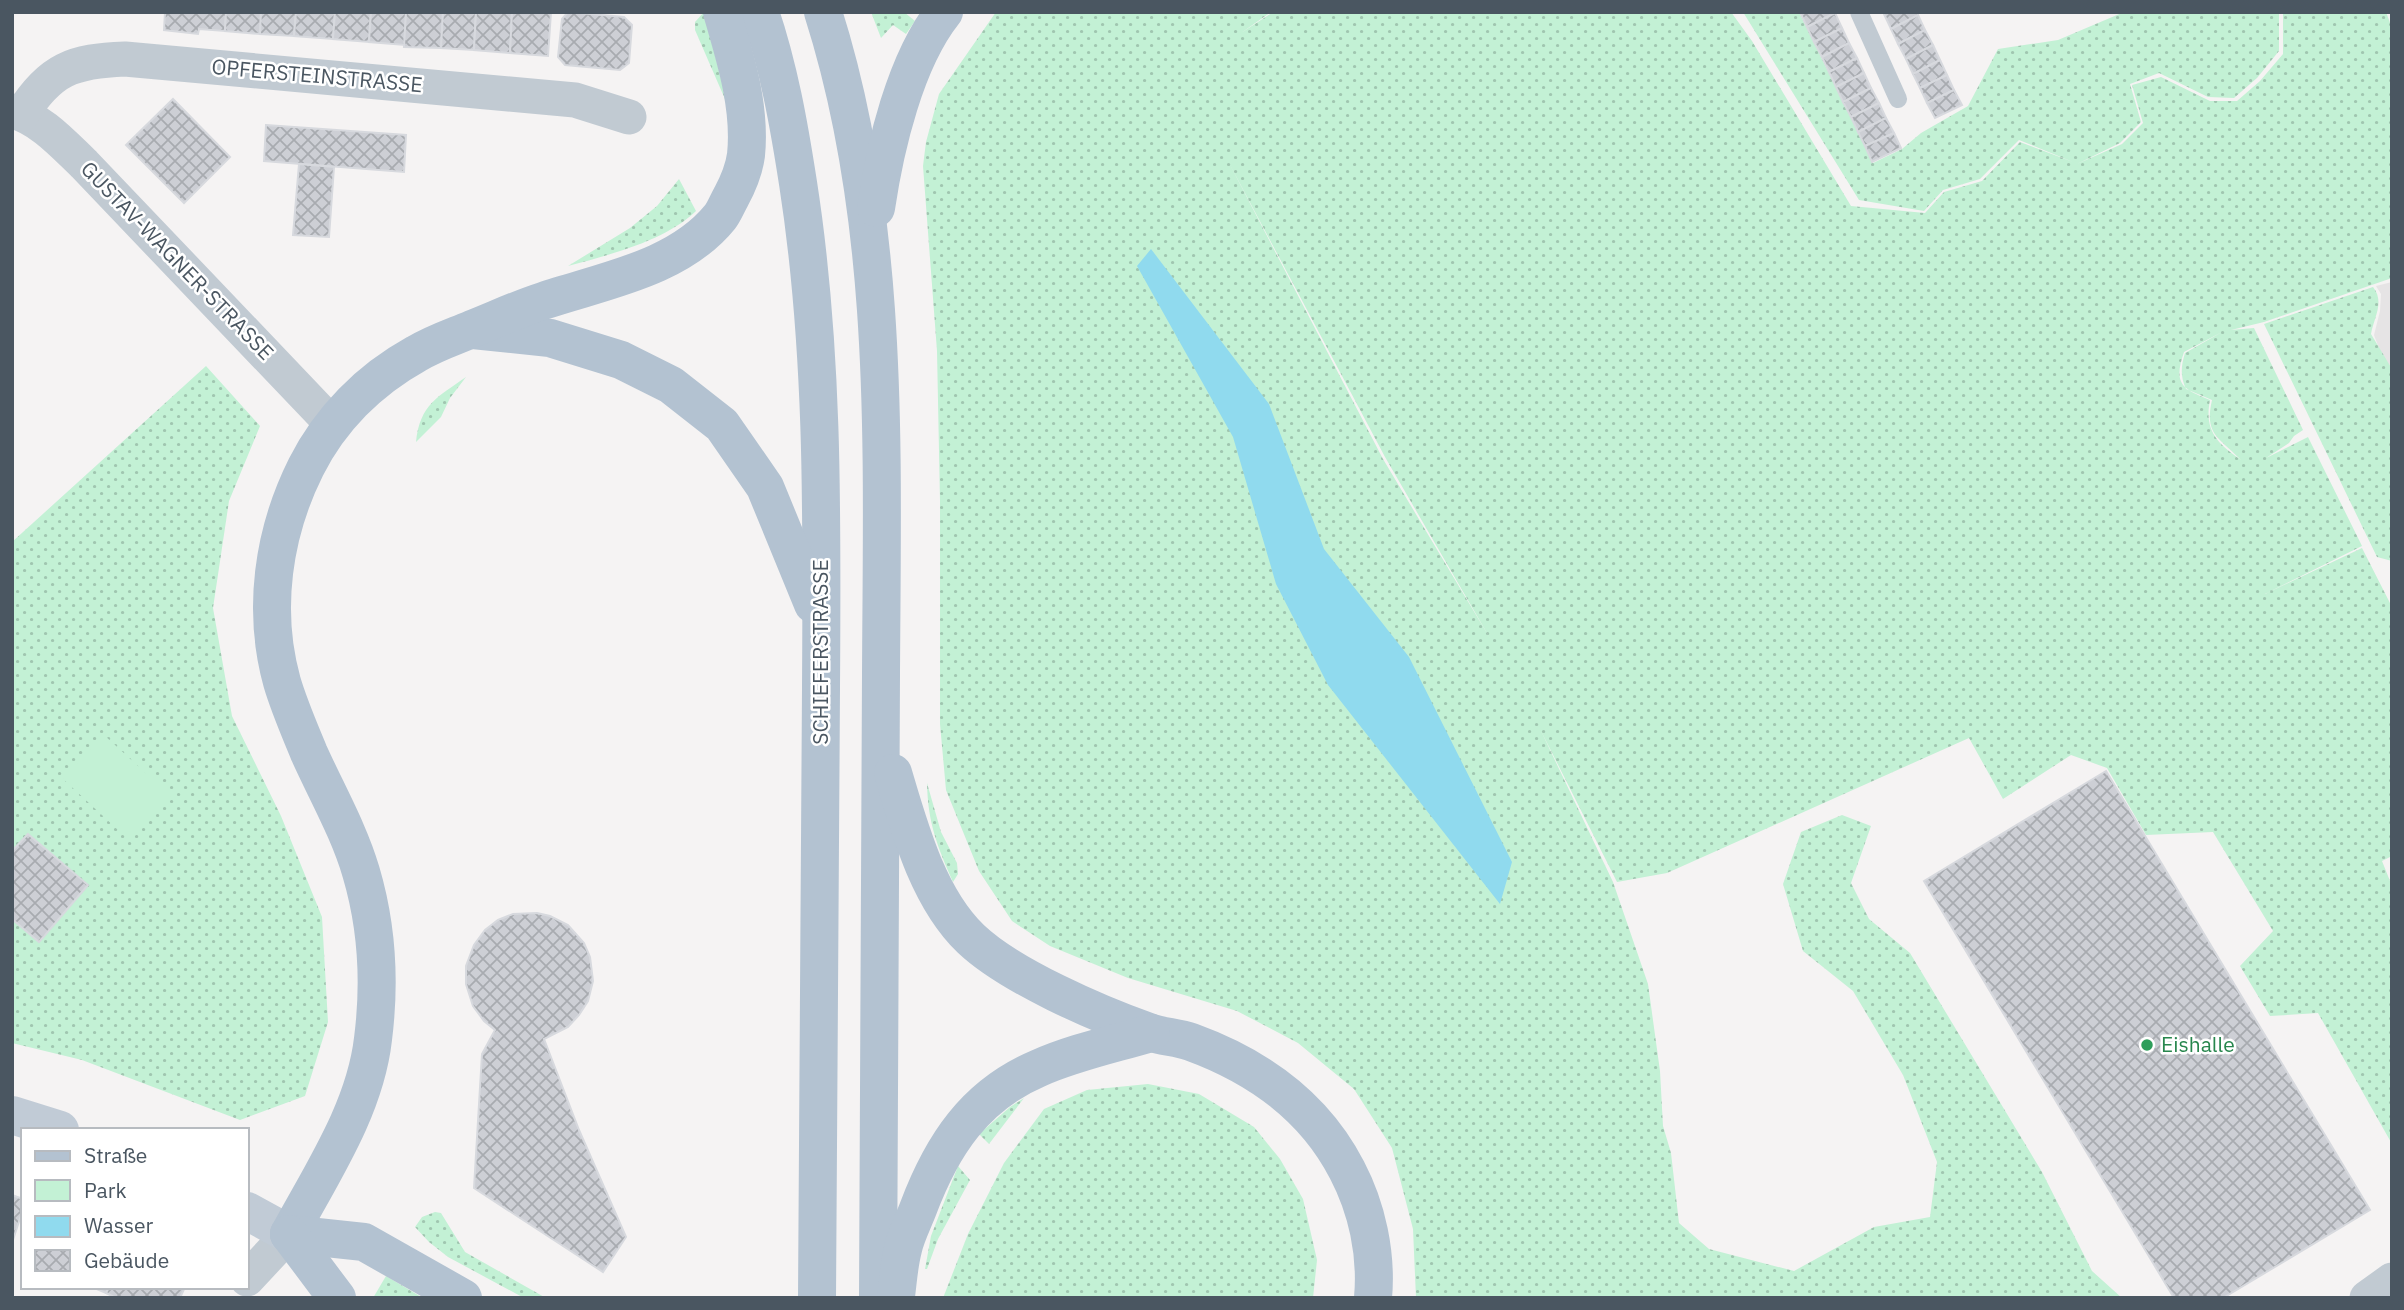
<svg xmlns="http://www.w3.org/2000/svg" width="2404" height="1310" font-family="'IBM Plex Sans',sans-serif">
  <style>
    .education { fill: #e6e4e5 }
    .green { fill: url(#green-dots); fill-rule: evenodd }
    .pitch { fill: #c3f1d5 }
    .water { fill: #90daee }
    .building { fill: url(#building-cross-hatch); stroke: #d7d9de; stroke-width: 2 }
    .lines { fill: none; stroke-linecap: round; stroke-linejoin: round }
    .lane { stroke: #c1cad2; stroke-width: 18 }
    .street { stroke: #c1cad2; stroke-width: 35 }
    .secondary { stroke: #c1cbd6; stroke-width: 38 }
    .primary { stroke: #b3c2d1; stroke-width: 38 }
    .leisure-dot { fill: #2e9e5b; stroke: #fff; stroke-width: 2.5 }
    .labels { text-anchor: middle; stroke-width: 5; stroke-linejoin: round; paint-order: stroke }
    .street-label { font-size: 21px; fill: #4a5661; stroke: #fff }
    .leisure-label { font-size: 21px; fill: #27864d; stroke: #fff; text-anchor: start }
  </style>
  <defs>
    <pattern id="green-dots" width="8" height="8" patternUnits="userSpaceOnUse" patternTransform="scale(1.75)"><rect width="8" height="8" fill="#c3f1d5"/><path d="M2 2h.1M6 6h.1" fill="none" stroke="#a0c6b0" stroke-width="1.8" stroke-linecap="round"/></pattern>
    <pattern id="building-cross-hatch" width="8" height="8" patternUnits="userSpaceOnUse" patternTransform="scale(1.75)"><rect width="8" height="8" fill="#cdcfd5"/><path d="M0 0l8 8M0 8l8-8" fill="none" stroke="#a8abb0"/></pattern>
  </defs>
  <rect width="100%" height="100%" fill="#f5f3f3"/>
  <path class="education" d="M2392,282v101l-18,-48 6,-24 1,-17 -5,-8z"/>
  <g class="green">
    <path d="M704,12l24,94 -33,-76v-8z"/>
    <path d="M871,12h33l11,9 -9,13 -13,-9 -12,13z"/>
    <path d="M996,12h275l-30,21 32,-21h458l21,29 99,165 74,7 19,-21 38,-11 38,-39 53,20 -54,-22 -39,39 -37,11 -19,21 -65,-11 -116,-188h56l74,151 29,-14 19,-16 47,-27 30,-57 60,-9 66,-28h155v39l-22,27 -23,20 -26,-1 -49,-24 -29,11 11,38 -21,21 -43,21 45,-20 21,-21 -11,-38 29,-8 49,24h27l23,-20 23,-27v-42h103l6,16v250l-128,44 -33,8 23,-2 49,102 -9,6 -5,7 -23,15 42,-21 54,109 -97,48 97,-46 30,59v249l-10,5 10,25v258l-74,-131 -48,3 -30,-50 33,-35 -60,-99 -67,3 -39,-67 -36,-13 -68,44 -34,-61 -302,135 -50,9 -76,-151 72,151 35,102 12,87 3,55 8,27 8,70 30,26 85,22 80,-44 56,-10 7,-55 -34,-87 -50,-84 -50,-40 -20,-67 18,-52 41,-17 29,11 -20,57 18,36 41,34 132,219 50,99 30,27h-706l-3,-69 -21,-81 -38,-59 -56,-46 -61,-32 -109,-33 -78,-32 -38,-25 -33,-50 -33,-81 -6,-66v-223l-3,-150 -14,-185 3,-24 13,-48zM1228,161l157,296 106,183 -108,-181zM2222,332l-37,21c-4,13 -5,23 1,36l26,11c-8,35 7,37 29,60 -24,-17 -37,-29 -31,-60 -28,-11 -37,-16 -26,-48z"/>
    <path d="M679,179l17,32c-31,30 -87,44 -128,55l62,-38 27,-22z"/>
    <path d="M2373,287c12,15 1,30 -2,47l21,35v192l-15,-4 -113,-233z"/>
    <path d="M206,366l54,60 -31,75 -16,107 19,108 49,100 41,101 6,105 -23,74 -65,24 -158,-60 -70,-17v-501z"/>
    <path d="M466,377l-16,21 -9,19 -25,25c4,-38 22,-45 50,-65z"/>
    <path d="M927,783l14,49 16,31 1,11 -5,8c-16,-37 -25,-58 -26,-99z"/>
    <path d="M1148,1084l51,10 55,33 26,32 23,40 14,61 -4,38h-370l25,-64 36,-71 40,-54 43,-19z"/>
    <path d="M1024,1098l-35,46 -10,-10 31,-27z"/>
    <path d="M958,1166l12,14 -32,59 -11,30h-2l6,-33z"/>
    <path d="M435,1212l6,1 24,39 81,46h-22l-76,-41 -19,-15 -14,-15 7,-10z"/>
    <path d="M386,1276l37,22h-50z"/>
  </g>
  <path class="pitch" d="M104,735l67,61 -41,45 -67,-62z"/>
  <path class="water" d="M1151,249l118,155 55,145 85,108 103,205 -12,42 -172,-219 -52,-101 -43,-147 -96,-171z"/>
  <g class="building">
    <path d="M165,12h61l-1,19 -26,-2 -1,5 -34,-4z"/>
    <path d="M226,12h35l-1,22 -35,-3z"/>
    <path d="M261,12h35l-2,24 -34,-2z"/>
    <path d="M296,12h39l-2,27 -39,-3z"/>
    <path d="M335,12h36l-2,30 -36,-3z"/>
    <path d="M371,12h35l-1,33 -36,-3z"/>
    <path d="M406,12h37l-2,36 -37,-1z"/>
    <path d="M443,12h33l-2,38 -33,-2z"/>
    <path d="M476,12h36l-2,41 -36,-3z"/>
    <path d="M512,12h39l-3,44 -38,-3z"/>
    <path d="M568,12l56,5 8,8 -3,38 -9,7 -55,-5 -7,-8 4,-38z"/>
    <path d="M1800,12h34l1,1 -28,14z"/>
    <path d="M1887,12h30l1,3 -27,14 -7,-15z"/>
    <path d="M1835,13l7,15 -28,14 -7,-15z"/>
    <path d="M1918,15l7,15 -27,14 -7,-15z"/>
    <path d="M1842,28l7,15 -27,14 -8,-15z"/>
    <path d="M1925,30l8,15 -27,14 -8,-15z"/>
    <path d="M1849,43l8,15 -28,14 -7,-15z"/>
    <path d="M1933,45l7,15 -27,14 -7,-15z"/>
    <path d="M1857,58l7,15 -28,14 -7,-15z"/>
    <path d="M1940,60l7,15 -27,13 -7,-14z"/>
    <path d="M1864,73l7,15 -28,14 -7,-15z"/>
    <path d="M1947,75l7,15 -27,13 -7,-15z"/>
    <path d="M1871,88l8,15 -28,14 -8,-15z"/>
    <path d="M1954,90l8,15 -27,13 -8,-15z"/>
    <path d="M173,99l57,58 -46,46 -58,-58z"/>
    <path d="M1879,103l7,15 -28,14 -7,-15z"/>
    <path d="M1886,118l8,15 -29,13 -7,-14z"/>
    <path d="M266,125l140,10 -2,37 -140,-11z"/>
    <path d="M1894,133l7,15 -29,14 -7,-16z"/>
    <path d="M299,164l35,3 -5,70 -36,-2z"/>
    <path d="M2106,771l264,439 -147,88h-49l-250,-417z"/>
    <path d="M28,834l60,51 -49,57 -27,-23v-68z"/>
    <path d="M537,913l13,3 18,9 16,18 6,14 3,24 -5,20 -9,14 -11,12 -24,12 35,91 47,107 -23,35 -129,-84 8,-134 13,-24 -11,-9 -11,-15 -7,-22v-18l8,-21 11,-15 13,-10 15,-6z"/>
    <path d="M12,1195l11,4v10l-11,34z"/>
    <path d="M92,1287h17l-3,6z"/>
    <path d="M109,1287h76l-5,11h-64l-10,-5z"/>
  </g>
  <g class="lines">
    <path class="lane" d="M1859,12l39,87"/>
    <g class="street">
      <path d="M12,111c29,8 51,33 72,53l248,260"/>
      <path d="M22,114c28,-45 51,-53 103,-55l450,41 54,17"/>
      <path d="M247,1279l42,-45"/>
      <path d="M2367,1298l25,-18"/>
    </g>
    <g class="secondary">
      <path d="M12,1115l48,15"/>
      <path d="M247,1211l42,23"/>
    </g>
    <g class="primary">
      <path d="M760,12c19,56 29,113 38,171 26,167 24,336 23,505 -1,203 -1,406 -4,610"/>
      <path d="M823,12c68,213 59,442 58,663 -1,208 -2,415 -3,623"/>
      <path d="M876,208c9,-61 29,-147 68,-196"/>
      <path d="M473,330l77,8 71,22 50,25 51,40 43,62 48,117"/>
      <path d="M893,773c16,54 35,125 78,166 39,37 127,75 178,93 14,5 28,5 42,10 66,24 123,64 156,128 20,38 30,84 26,128"/>
      <path d="M289,1234c33,-61 76,-125 84,-195 7,-55 4,-113 -12,-167 -12,-41 -34,-79 -52,-119 -9,-22 -20,-47 -27,-71 -20,-72 -9,-149 24,-215 24,-48 63,-87 110,-113 18,-11 37,-17 56,-25 23,-9 46,-20 71,-28 59,-20 135,-32 177,-84 4,-5 7,-13 11,-20 7,-13 13,-27 15,-42 5,-48 -11,-98 -24,-143"/>
      <path d="M289,1234l75,8 99,56"/>
      <path d="M289,1234l48,64"/>
      <path d="M896,1296c2,-15 3,-32 7,-47 3,-14 10,-27 15,-40 24,-64 57,-114 121,-141 36,-16 75,-24 112,-35"/>
    </g>
  </g>
  <circle class="leisure-dot" cx="2147" cy="1045" r="7"/>
  <g class="labels">
    <g class="street-label">
      <text transform="translate(317 76) rotate(5)" y="7">OPFERSTEINSTRASSE</text>
      <text transform="translate(177 261) rotate(46)" y="7">GUSTAV-WAGNER-STRASSE</text>
      <text transform="translate(821 652) rotate(-90)" y="7">SCHIEFERSTRASSE</text>
    </g>
    <g class="leisure-label">
      <text x="2161" y="1052">Eishalle</text>
    </g>
  </g>
  <rect width="2404" height="1310" fill="none" stroke="#4a5661" stroke-width="28"/>
  <rect x="21" y="1128" width="228" height="161" fill="#ffffff" stroke="#b7bbc0" stroke-width="2"/>
  <rect x="35" y="1151" width="35" height="10" fill="#b3c2d1" stroke="#b7bbc0" stroke-width="2"/>
  <text x="84" y="1163" font-size="21" fill="#4a5661">Straße</text>
  <rect x="35" y="1180" width="35" height="21" fill="#c3f1d5" stroke="#b7bbc0" stroke-width="2"/>
  <text x="84" y="1198" font-size="21" fill="#4a5661">Park</text>
  <rect x="35" y="1216" width="35" height="21" fill="#90daee" stroke="#b7bbc0" stroke-width="2"/>
  <text x="84" y="1233" font-size="21" fill="#4a5661">Wasser</text>
  <rect x="35" y="1250" width="35" height="21" fill="url(#building-cross-hatch)" stroke="#b7bbc0" stroke-width="2"/>
  <text x="84" y="1268" font-size="21" fill="#4a5661">Gebäude</text>
</svg>
